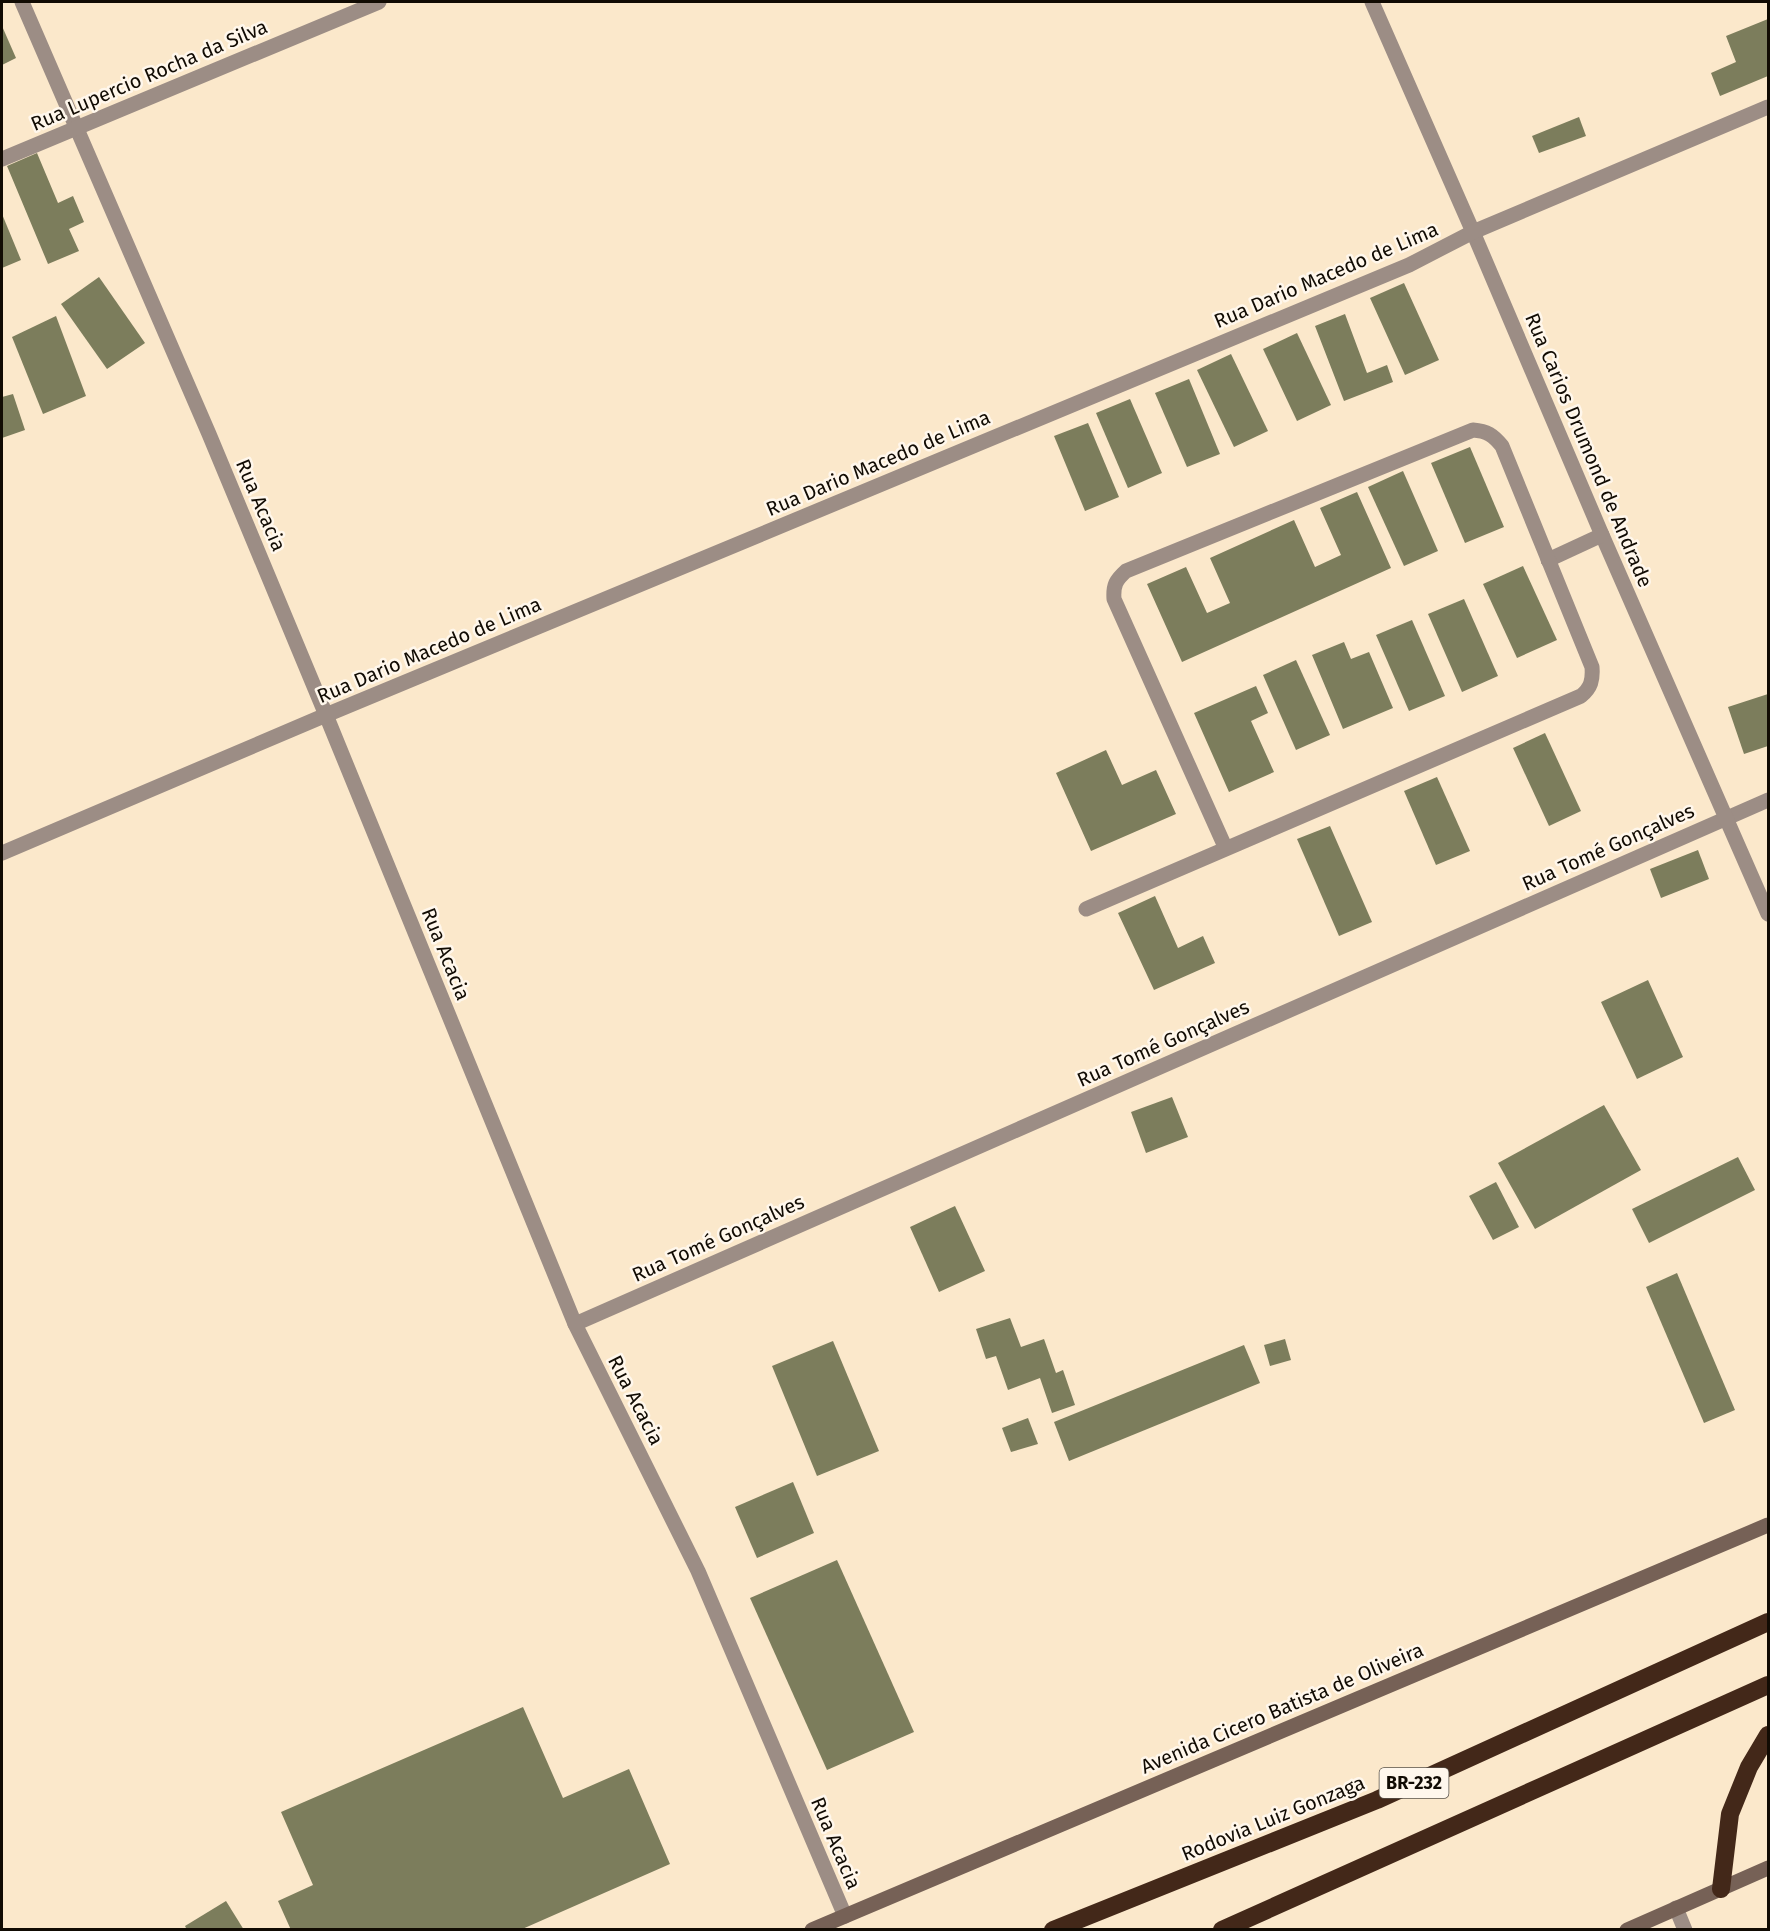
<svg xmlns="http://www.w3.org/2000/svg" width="1770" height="1931" font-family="'Fira Sans',sans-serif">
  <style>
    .building { fill: #7c7d5c }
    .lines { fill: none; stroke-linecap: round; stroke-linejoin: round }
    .lane { stroke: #9c8d85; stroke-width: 15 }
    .street { stroke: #9c8d85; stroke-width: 15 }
    .secondary { stroke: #766156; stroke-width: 15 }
    .highway { stroke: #432819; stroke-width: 18 }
    .labels { text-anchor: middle; stroke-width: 5; stroke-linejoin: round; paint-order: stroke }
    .shield { fill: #fff7ec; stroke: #585249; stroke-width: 1.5 }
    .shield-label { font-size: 18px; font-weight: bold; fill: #110b03 }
    .street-label { font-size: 20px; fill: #110b03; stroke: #fff7ec }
  </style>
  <rect width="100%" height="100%" fill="#fbe8cb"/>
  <g class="building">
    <path d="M1768,19v57l-48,20 -9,-23 25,-11 -10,-26z"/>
    <path d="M2,26l14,32 -14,7z"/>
    <path d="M1579,117l7,19 -47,17 -7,-17z"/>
    <path d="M37,153l21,50 15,-7 11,26 -15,7 10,22 -31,13 -41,-98z"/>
    <path d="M2,214l19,46 -19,8z"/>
    <path d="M99,277l46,66 -38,26 -46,-65z"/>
    <path d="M1404,283l35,77 -34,15 -35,-77z"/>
    <path d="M1345,314l22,59 20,-8 6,17 -49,19 -29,-75z"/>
    <path d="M56,316l30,80 -43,18 -31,-77z"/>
    <path d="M1297,333l34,72 -34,16 -34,-72z"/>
    <path d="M1231,354l37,77 -34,16 -37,-77z"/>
    <path d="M1189,379l31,75 -33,13 -32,-74z"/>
    <path d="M13,394l12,36 -23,8v-41z"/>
    <path d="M1130,399l32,74 -34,15 -32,-75z"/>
    <path d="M1088,423l31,74 -34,14 -31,-75z"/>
    <path d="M1470,447l34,80 -39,16 -34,-80z"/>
    <path d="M1403,471l35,80 -34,15 -36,-79z"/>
    <path d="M1357,492l34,76 -209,94 -35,-78 39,-17 21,46 23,-10 -20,-45 84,-38 21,47 26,-12 -21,-47z"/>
    <path d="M1523,566l34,74 -40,18 -34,-74z"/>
    <path d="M1464,599l34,77 -36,16 -34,-78z"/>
    <path d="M1412,620l33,76 -36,15 -33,-76z"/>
    <path d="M1344,642l7,17 18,-7 24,56 -50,21 -31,-74z"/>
    <path d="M1296,660l34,75 -34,15 -33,-75z"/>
    <path d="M1256,686l12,27 -17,8 23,51 -45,20 -35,-79z"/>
    <path d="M1768,694v52l-24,8 -16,-47z"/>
    <path d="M1545,733l36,78 -32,15 -36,-78z"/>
    <path d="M1106,750l16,35 34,-15 20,44 -85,37 -35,-78z"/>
    <path d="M1437,777l33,74 -34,14 -32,-74z"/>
    <path d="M1330,826l42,96 -33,14 -42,-97z"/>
    <path d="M1698,850l11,29 -48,19 -11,-29z"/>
    <path d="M1155,896l23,52 25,-12 12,27 -61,27 -36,-77z"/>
    <path d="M1648,980l35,77 -46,22 -36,-77z"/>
    <path d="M1172,1097l16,40 -42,16 -15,-41z"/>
    <path d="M1604,1105l37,65 -106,59 -37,-66z"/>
    <path d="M1738,1157l17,33 -106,53 -17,-34z"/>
    <path d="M1496,1182l23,45 -26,13 -24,-44z"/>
    <path d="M955,1206l30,65 -46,21 -29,-65z"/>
    <path d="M1677,1273l58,137 -31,13 -58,-136z"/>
    <path d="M1010,1318l11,29 23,-8 12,34 7,-3 12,35 -23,8 -12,-35 -32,12 -12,-34 -10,3 -10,-30z"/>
    <path d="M1285,1339l6,21 -21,6 -6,-21z"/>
    <path d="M833,1341l46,110 -62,25 -45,-110z"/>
    <path d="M1244,1345l16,38 -191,78 -15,-39z"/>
    <path d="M1028,1418l10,26 -27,8 -9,-24z"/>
    <path d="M793,1482l21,51 -57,25 -22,-51z"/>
    <path d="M837,1560l77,172 -87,38 -77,-172z"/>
    <path d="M523,1707l40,91 66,-29 41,95 -150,66h-229l-13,-29 35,-16 -32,-73z"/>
    <path d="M226,1901l18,29h-57l-2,-4z"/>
  </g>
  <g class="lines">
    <g class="lane">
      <path d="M575,1324l1193,-524"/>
      <path d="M1676,1908l9,22"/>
    </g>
    <g class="street">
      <path d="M22,2l187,432 117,281 249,609 123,247 147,345"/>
      <path d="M1372,2l101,230 129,303 166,379"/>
      <path d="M2,159l377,-157"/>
      <path d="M1548,560l54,-25"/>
      <path d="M2,853l324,-138 1083,-450 64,-33 295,-125"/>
      <path d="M1086,909l495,-213c10,-8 12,-16 11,-29l-90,-221c-9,-11 -15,-15 -29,-16l-347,141c-10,9 -13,14 -12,28l112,250"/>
    </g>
    <g class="secondary">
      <path d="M812,1930l956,-405"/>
      <path d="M1627,1930l141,-62"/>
    </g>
    <g class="highway">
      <path d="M1721,1889l9,-75 19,-47 19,-32"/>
      <path d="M1053,1930l324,-130 391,-178"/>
      <path d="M1222,1930l546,-245"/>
    </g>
  </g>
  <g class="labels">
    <rect class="shield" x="1379.5" y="1768" width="69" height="30" rx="4.5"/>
    <g class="shield-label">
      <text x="1414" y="1789">BR-232</text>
    </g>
    <g class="street-label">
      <text transform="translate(149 75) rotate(-23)" y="7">Rua Lupercio Rocha da Silva</text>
      <text transform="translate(1326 275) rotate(-23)" y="7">Rua Dario Macedo de Lima</text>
      <text transform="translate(1589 450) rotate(67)" y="7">Rua Carios Drumond de Andrade</text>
      <text transform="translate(878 463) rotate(-23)" y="7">Rua Dario Macedo de Lima</text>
      <text transform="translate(261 505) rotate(67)" y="7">Rua Acacia</text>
      <text transform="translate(429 650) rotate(-23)" y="7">Rua Dario Macedo de Lima</text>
      <text transform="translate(1608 847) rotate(-24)" y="7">Rua Tomé Gonçalves</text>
      <text transform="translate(446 954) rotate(68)" y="7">Rua Acacia</text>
      <text transform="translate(1163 1043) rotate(-24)" y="7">Rua Tomé Gonçalves</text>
      <text transform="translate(718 1238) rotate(-24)" y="7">Rua Tomé Gonçalves</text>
      <text transform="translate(636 1400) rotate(63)" y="7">Rua Acacia</text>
      <text transform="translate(1282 1708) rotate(-23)" y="7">Avenida Cicero Batista de Oliveira</text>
      <text transform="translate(1273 1818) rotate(-22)" y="7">Rodovia Luiz Gonzaga</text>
      <text transform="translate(836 1843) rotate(67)" y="7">Rua Acacia</text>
    </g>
  </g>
  <rect width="1770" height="1931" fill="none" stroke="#110b03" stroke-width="6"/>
</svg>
